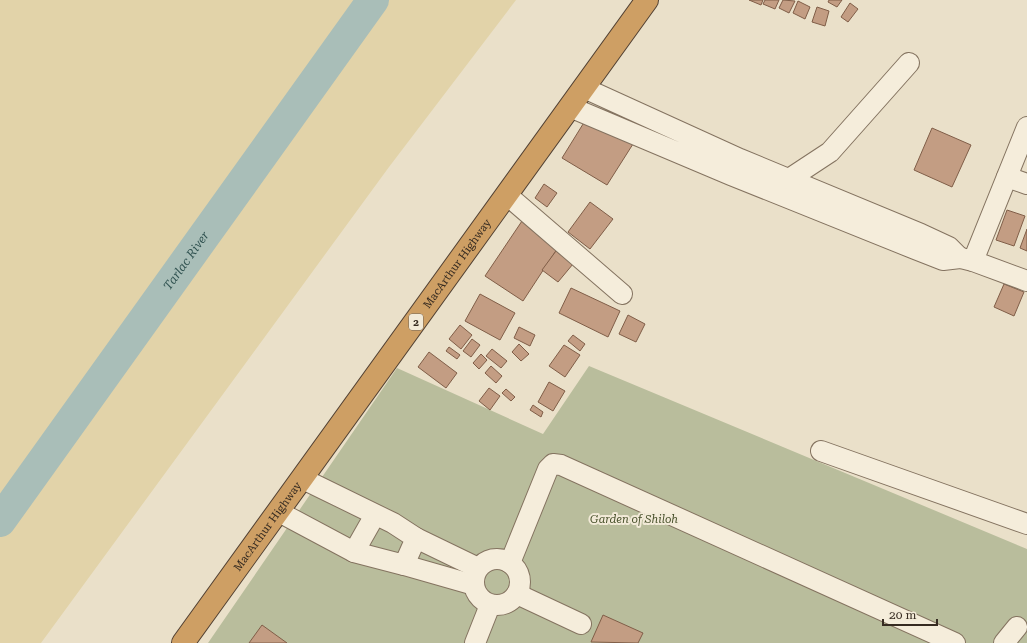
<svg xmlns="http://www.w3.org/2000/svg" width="1027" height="643" font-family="'Roboto Serif',serif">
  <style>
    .sand { fill: #e2d3a9 }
    .cemetery { fill: #b9bd9c }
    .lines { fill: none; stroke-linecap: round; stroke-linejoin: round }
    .river { stroke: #a9beb8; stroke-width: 32 }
    .building { fill: #c39d83; stroke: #805e48 }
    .minor-casing { stroke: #847360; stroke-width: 22 }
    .highway-casing { stroke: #524133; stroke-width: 24 }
    .minor { stroke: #f5eddb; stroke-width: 20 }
    .highway { stroke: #ce9f64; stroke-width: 22 }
    .labels { text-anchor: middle; stroke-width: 4; stroke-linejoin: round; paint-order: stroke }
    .shield { fill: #f2ead8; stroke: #6e6458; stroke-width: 1 }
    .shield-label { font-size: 10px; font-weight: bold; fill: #362b21 }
    .street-label { font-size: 11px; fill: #362b21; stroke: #f2ead8 }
    .park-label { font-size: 11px; font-style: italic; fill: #47502a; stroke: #f2ead8 }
    .water-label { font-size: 12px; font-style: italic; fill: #325452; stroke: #f2ead8 }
  </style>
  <rect width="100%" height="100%" fill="#eae0c9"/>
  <path class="sand" d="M0,0h516l-127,167 -348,476h-41z"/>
  <path class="cemetery" d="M589,366l438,183v94h-819l189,-275 146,66z"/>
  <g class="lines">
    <path class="river" id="s1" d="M0,521l373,-521"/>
  </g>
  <g class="building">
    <path d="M749,0h14l-2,5z"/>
    <path d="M765,0h14l-4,9 -12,-5z"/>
    <path d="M783,0l12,1 -6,12 -10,-5z"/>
    <path d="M829,0h13l-5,7 -9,-5z"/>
    <path d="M798,1l12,6 -5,12 -12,-6z"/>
    <path d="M850,3l8,6 -10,13 -7,-5z"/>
    <path d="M817,7l12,4 -4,15 -13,-4z"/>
    <path d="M588,116l45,28 -26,41 -45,-27z"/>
    <path d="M932,128l39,17 -19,42 -38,-17z"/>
    <path d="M544,184l13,9 -10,14 -12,-9z"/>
    <path d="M590,202l23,17 -23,30 -22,-17z"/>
    <path d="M1007,210l18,6 -11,30 -18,-6z"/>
    <path d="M522,221l37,25 -36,55 -38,-25z"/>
    <path d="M1027,229v22l-7,-3z"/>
    <path d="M556,251l17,13 -15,18 -16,-12z"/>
    <path d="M1004,284l20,8 -10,24 -20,-9z"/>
    <path d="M571,288l49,23 -12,26 -49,-24z"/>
    <path d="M480,294l35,19 -15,27 -35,-19z"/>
    <path d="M628,315l17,9 -9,18 -17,-8z"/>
    <path d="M460,325l12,10 -11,14 -12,-10z"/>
    <path d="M519,327l16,8 -5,11 -16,-8z"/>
    <path d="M573,335l12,9 -5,7 -12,-10z"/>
    <path d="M472,339l8,6 -9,12 -8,-6z"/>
    <path d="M519,344l10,10 -8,7 -9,-9z"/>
    <path d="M564,345l16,10 -15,22 -16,-11z"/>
    <path d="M449,347l11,8 -3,4 -11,-8z"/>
    <path d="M492,349l15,12 -6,7 -15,-12z"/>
    <path d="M429,352l28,21 -11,15 -28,-21z"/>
    <path d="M481,354l6,6 -8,9 -6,-6z"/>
    <path d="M491,366l11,10 -6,7 -11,-10z"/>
    <path d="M549,382l16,9 -12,20 -15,-9z"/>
    <path d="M489,388l11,8 -10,14 -11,-9z"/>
    <path d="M506,389l9,8 -4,4 -9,-8z"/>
    <path d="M533,405l10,7 -2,5 -11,-7z"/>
    <path d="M603,615l40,18 -5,10 -47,-1z"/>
    <path d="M262,625l25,18h-38z"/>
  </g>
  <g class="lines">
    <defs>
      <g id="minor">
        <path d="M570,107l161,68 184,74 28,11 17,-2 -11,-11 -28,-13 -181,-75 -156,-71"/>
        <path d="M1007,177l20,7"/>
        <path d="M789,179l41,-27 79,-89"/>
        <path d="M507,195l115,99"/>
        <path d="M961,258l12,3 54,20"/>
        <path d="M973,261l54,-134"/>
        <path d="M821,451l206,73"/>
        <path d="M279,512l75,40 50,13 12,-27 -23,-15 -90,-44"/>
        <path d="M416,538l62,30"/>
        <path d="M354,552l21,-37"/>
        <circle cx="497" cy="582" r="23"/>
        <path d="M510,563l38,-94 5,-5 8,1 394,178"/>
        <path d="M404,565l70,20"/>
        <path d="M517,594l64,30"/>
        <path d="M475,643l15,-38"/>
        <path d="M1004,643l13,-16"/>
      </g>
      <g id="highway">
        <path id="s2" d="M183,643l464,-643"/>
      </g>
    </defs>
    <use href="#minor" class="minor-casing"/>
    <use href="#highway" class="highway-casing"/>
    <use href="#minor" class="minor"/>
    <use href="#highway" class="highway"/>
  </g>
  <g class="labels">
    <rect class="shield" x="409" y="314" width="14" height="16" rx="3"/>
    <g class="shield-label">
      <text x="416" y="326">2</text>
    </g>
    <g class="street-label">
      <text dy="4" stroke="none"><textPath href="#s2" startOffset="468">MacArthur Highway</textPath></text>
      <text dy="4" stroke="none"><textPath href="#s2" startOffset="144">MacArthur Highway</textPath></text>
    </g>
    <g class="park-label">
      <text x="634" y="523">Garden of Shiloh</text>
    </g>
    <g class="water-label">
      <text dy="4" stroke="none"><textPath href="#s1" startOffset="320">Tarlac River</textPath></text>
    </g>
  </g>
  <path d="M883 619v6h54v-6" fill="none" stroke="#362b21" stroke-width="2"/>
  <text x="889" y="619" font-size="12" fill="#362b21" stroke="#f2ead8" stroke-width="3" paint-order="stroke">20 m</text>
</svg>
